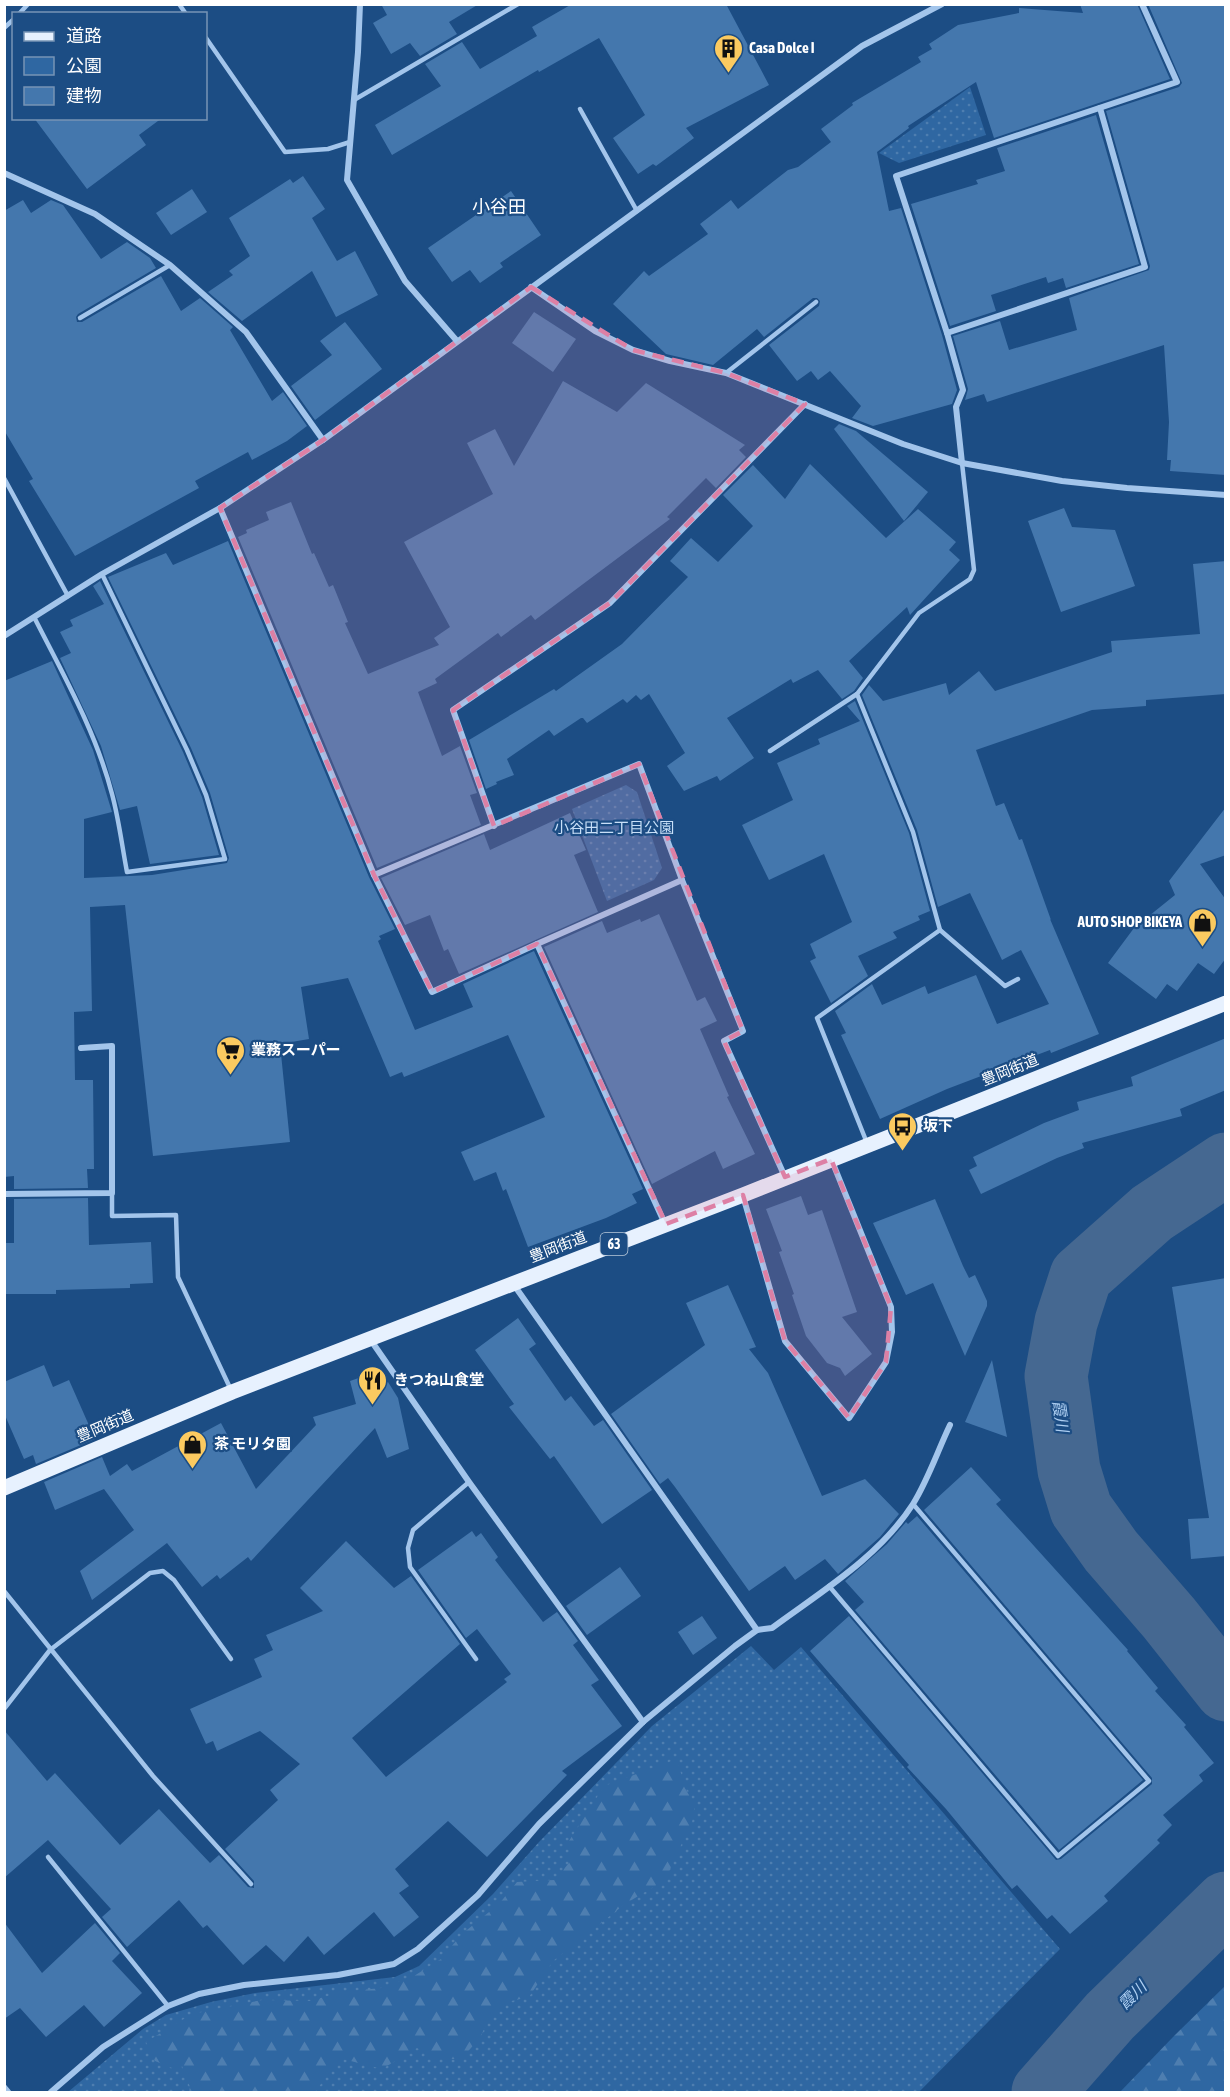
<svg xmlns="http://www.w3.org/2000/svg" width="1230" height="2097" font-family="'Asap Condensed','Noto Sans JP',sans-serif">
  <style>
    .green { fill: url(#green-dots) }
    .forest { fill: url(#forest-firs) }
    .lines { fill: none; stroke-linecap: round; stroke-linejoin: round }
    .river { stroke: #456891; stroke-width: 63 }
    .building { fill: #4477ad }
    .service { stroke: #a3c5eb; stroke-width: 4.5 }
    .minor { stroke: #a3c5eb; stroke-width: 6 }
    .primary { stroke: #e7f1fe; stroke-width: 15 }
    .marked { fill: #dd80a5; fill-opacity: 0.2; stroke: #dd80a5; stroke-width: 4.5; stroke-dasharray: 12 8; stroke-linejoin: round }
    .labels { text-anchor: middle; stroke-width: 4.5; stroke-linejoin: round; paint-order: stroke }
    .shield { fill: #1c4d84; stroke: #bbcada; stroke-width: 1.5 }
    .shield-label { font-size: 14px; font-weight: bold; fill: #fff }
    .poi-label { font-size: 15px; font-weight: bold; fill: #fff; stroke: #1c4d84; text-anchor: start }
    .park-label { font-size: 15px; fill: #c8dff8; stroke: #1c4d84 }
    .street-label { font-size: 15px; fill: #fff; stroke: #1c4d84 }
    .water-label { font-size: 16px; font-style: italic; fill: #aecff2; stroke: #1c4d84 }
    .quarter-label { font-size: 18px; fill: #fff; stroke: #1c4d84 }
  </style>
  <defs>
    <pattern id="green-dots" width="8" height="8" patternUnits="userSpaceOnUse" patternTransform="scale(1.5)"><rect width="8" height="8" fill="#2f67a2"/><path d="M2 2h.1M6 6h.1" fill="none" stroke="#4e7eb0" stroke-width="1.8" stroke-linecap="round"/></pattern>
    <pattern id="forest-firs" width="22" height="20" patternUnits="userSpaceOnUse" patternTransform="scale(1.5)"><rect width="22" height="20" fill="#2f67a2"/><path d="M5 1l3.5 6h-7zM16 11l3.5 6h-7z" fill="#4e7eb0"/></pattern>
  </defs>
  <rect width="100%" height="100%" fill="#1c4d84"/>
  <g class="green">
    <path d="M970,87l16,48 -87,28 -20,-10z"/>
    <path d="M626,785l11,7 25,76 -8,12 -47,21 -35,-92z"/>
    <path d="M751,1646l23,24 27,-23 259,302 -141,143h-851l75,-63 23,-14 45,-13 44,-9 140,-16 24,-11 74,-72 46,-52 113,-116z"/>
  </g>
  <g class="forest">
    <path d="M677,1759l8,29 10,15 -4,26 -9,14 -17,37 -40,24 -72,57 -24,36 -22,5 -16,12 -11,24 -19,21h-23l-21,-11 -35,21 -39,-10 -17,18 -11,15h-126l1,-5 -8,-21 -10,2 -17,-7 -9,-19 46,-28 70,-14 48,1 32,-9 39,-4 33,-12 27,-17 21,-25 37,-30 18,-22 37,-2 15,-17v-22l35,-55z"/>
    <path d="M1225,1986v106h-105l54,-56z"/>
  </g>
  <g class="lines">
    <g class="river">
      <path d="M1226,1164l-74,49 -71,63 -15,46 -10,54 13,94 12,39 30,42 58,67 57,72"/>
      <path d="M1043,2092l67,-76 116,-113"/>
    </g>
  </g>
  <g class="building">
    <path d="M381,4h98l-30,18 8,12 -37,22 -10,-13 -19,11 -18,-31 14,-8z"/>
    <path d="M572,4h154l43,81 -83,43 8,10 -38,28 -3,-2 -15,10 -25,-36 32,-23 -46,-77 -60,34 -1,-2 -146,85 -17,-30 66,-39 -16,-22 37,-22 18,27 57,-33 -5,-9z"/>
    <path d="M1080,4h57l33,75 -176,59 -18,-56 -68,44 1,2 -32,24 12,59 12,-3 41,127 15,55 -5,14 -79,22 -21,-8 9,-12 -31,-35 -12,9 -7,-9 -14,10 -28,-36 50,-39 1,-5 -3,-3h-4l-49,39 -7,-8 -44,36 -47,-11 -53,-50 31,-33 5,5 59,-42 -8,-10 31,-24 7,9 50,-39 10,-3 33,-25 -10,-13 32,-24 -1,-2 69,-41 -3,-5 14,-8 -3,-5 29,-19 61,-12v-5l64,5z"/>
    <path d="M1148,4h78v471l-56,-4 1,-11h-4l2,-38 -5,-77 -177,57 -3,-8 -19,6 3,-11 -15,-53 47,-15 9,29 68,-20 -8,-32 80,-28 1,-4 -44,-155 73,-24 3,-4z"/>
    <path d="M1096,115l43,149 -73,24 -3,-10 -15,5 -2,-6 -55,18 5,16 -46,15 -39,-122 67,-20 -2,-4 29,-9 -8,-23z"/>
    <path d="M34,118h128l-23,17 7,10 -59,44z"/>
    <path d="M303,176l22,33 -13,9 25,43 18,-10 23,44 -42,22 -24,-46 -70,50 -34,-29 25,-17 -4,-4 21,-15 -21,-38 61,-39 3,4z"/>
    <path d="M192,189l15,23 -36,23 -15,-22z"/>
    <path d="M511,191l30,44 -41,28 3,4 -23,16 -10,-13 -18,12 -24,-34z"/>
    <path d="M23,200l8,13 20,-13 12,5 38,54 26,-17 23,16 6,10 -78,46 -2,3 1,5h5l79,-46 20,35 19,-13 33,29 -3,3 42,71 11,-9 24,34 -20,15 -35,19 -4,-8 -53,29 4,7 -124,68 -46,-75 4,-2 -29,-49v-219z"/>
    <path d="M534,312l42,27 -23,33 -41,-29z"/>
    <path d="M345,322l37,47 -67,51 -24,-34 41,-31 -12,-14z"/>
    <path d="M563,381l54,31 29,-29 99,62 -6,5 7,7 -30,31 -10,-10 -39,39 3,2 -135,101 -4,-5 -30,22 -3,-4 -63,46 2,4 -19,9 24,64 18,-10 17,47 -7,2 11,30 -104,43 -139,-331 9,-4 -1,-3 23,-10 -3,-8 25,-10 21,52 2,-1 15,34 4,-2 15,37 -3,1 23,51 71,-29 -5,-7 16,-11 -46,-85 89,-48 -26,-51 28,-14 19,37z"/>
    <path d="M839,424l17,7 72,61 -24,29 -70,-92z"/>
    <path d="M810,464l76,74 32,-29 38,33 -7,8 11,10 -50,55 -3,-8 -58,54 14,17 -9,13 -12,8 -24,-29 -25,13 -2,-4 -64,39 27,40 -34,23 -3,-5 -33,15 -17,-25 18,-13 -36,-59 -8,6 -5,-5 -9,8 -4,-4 -36,24 -4,-5h-2l-27,18 -5,-6 -42,29 7,16 -18,7 1,2 -11,5 -17,-49 85,-51 2,2 66,-47 66,-67 -18,-16 21,-23 27,24 35,-36 -30,-31 30,-30 32,34z"/>
    <path d="M1064,508l8,19 43,3 20,56 -74,26 -33,-91z"/>
    <path d="M228,541l141,336 26,52 -16,7 2,3 -3,2 37,89 58,-23 -10,-23 71,-33 109,238 -11,5 5,9 -31,15 -78,29 -22,-58 -3,2 -7,-19 -22,9 -13,-29 84,-35 -37,-82 -104,42 -2,-5 -12,5 -42,-99 -47,9 8,52 -29,5 10,98 -137,14 -28,-251 -35,2 2,104 -18,1 1,68h18l1,89h-7l1,19 -74,1v-13l-10,1v-496l48,-20 41,89 19,62 -28,7v59l68,-3 75,-12 2,-5 -19,-65 -19,-45 -83,-171 58,-24 7,12z"/>
    <path d="M1226,561v133l-80,6v6l-54,4 -116,40 20,56 8,-3 15,37 3,-1 29,81 -1,-1 49,115 -48,19 -1,-3 -103,39 -67,30 -39,-84 5,-2 -11,-22 37,-27 10,21 43,-19 3,8 48,-19 21,49 52,-20 -28,-54 -19,10 -32,-67 -32,14 -21,-77 -55,-135 7,-10 14,16 63,-18 3,12 30,-24 16,20 117,-39 -1,-11 89,-7 -7,-70z"/>
    <path d="M100,581l83,171 19,45 17,58 -69,9 -13,-58 -17,4 -19,-64 -41,-88 11,-5 -11,-21 13,-6 -3,-6 34,-16 -11,-18z"/>
    <path d="M855,701l54,132 21,78 -12,5 2,4 -27,12 4,6 -39,18 10,20 -37,27 -21,-42 6,-3 -6,-14 42,-22 -28,-68 -55,26 -27,-55 51,-25 -16,-37 43,-19 -2,-5 42,-18 -13,-15z"/>
    <path d="M1226,807v48l-26,9 26,36v58l-12,16 -16,-11 -21,28 -10,-7 -11,15 -48,-36 26,-35 41,-33 -6,-14z"/>
    <path d="M570,813l16,37 -12,5 24,57 -139,62 -11,-25 -4,2 -14,-36 -25,10 -24,-47 103,-44 6,16z"/>
    <path d="M659,914l38,87 8,-4 12,24 -17,8 29,67 -2,1 28,57 -32,15 -8,-18 -63,33 -108,-237 58,-26 5,12 33,-14 1,3z"/>
    <path d="M1226,1038v52l-46,19 2,7 -100,27 2,5 -27,10 -76,36 -12,-24 8,-4 -4,-9 71,-34 35,-13 -2,-8 56,-16 -2,-9z"/>
    <path d="M801,1196l7,19 14,-5 35,102 -15,5 30,37 -27,22 -5,-8 -13,-5 -21,-27 -14,-41 2,-1 -15,-42 3,-1 -16,-42z"/>
    <path d="M88,1198l1,47 62,-3 2,41 -23,1v4l-74,2v4h-52v-51h10v-44z"/>
    <path d="M935,1199l28,67 6,12 6,-3 12,26v5l-22,50 -32,-73 -27,12 -33,-72z"/>
    <path d="M1226,1278v278l-35,3 -3,-40 21,-1 -37,-231z"/>
    <path d="M728,1285l28,62 -7,2 19,24 54,123 43,-17 34,35 -19,23 -42,37 -13,-15 -30,21 -10,-14 -36,25 -74,-104 -7,-9 -8,6 -49,-70 94,-69 -19,-42z"/>
    <path d="M518,1318l18,26 -7,5 36,52 6,-5 23,30 9,-6 49,70 -50,34 -48,-68 -4,3 -41,-52 5,-3 -39,-54z"/>
    <path d="M992,1360l15,77 -42,-15z"/>
    <path d="M44,1365l9,22 16,-7 26,59 -59,25 -3,-9 -9,4 -20,-46v-31z"/>
    <path d="M376,1372l5,13 7,-3 10,16 11,51 -22,9 -12,-30 -124,133 -3,-4 -28,22 -3,-4 -15,12 -35,-44 -75,57 -12,-29 54,-41 -30,-41 -49,21 -11,-28 58,-25 8,19 17,-12 5,7 89,-48 35,66 60,-64 -3,-8 43,-13 -6,-23z"/>
    <path d="M971,1467l30,33 -5,4 132,146 -1,1 31,37 -3,3 31,34 -2,2 30,36 -15,12 4,6 -40,34 9,10 -15,15 3,3 -56,53 4,5 -38,33 -18,-19 -5,4 -30,-34 -5,4 -66,-80 -39,-42 2,-2 -99,-114 39,-35 207,244 5,-1 91,-75v-6l-228,-268z"/>
    <path d="M917,1516l226,264 -84,70 -204,-240 9,-8 -19,-21 42,-37 19,-22 2,2z"/>
    <path d="M472,1531l4,6 5,-4 17,24 -3,3 48,62 14,-10 21,29 -5,4 26,35 -8,5 31,41 -60,45 5,4 -80,82 -39,-36 -53,48 14,17 -10,7 20,24 -25,20 -20,-25 -50,43 -16,-19 -24,26 -18,-17 -23,20 -36,-40 -4,3 -24,-28 -52,47 -25,-30 9,-8 -63,-69 -44,38v-148l43,51 8,-8 65,72 39,-36 51,54 9,-8 29,32 6,1v-7l-29,-32 53,-49 -8,-10 30,-26 -40,-33 -43,20 -4,-10 -7,3 -16,-35 72,-32 -8,-18 19,-9 -7,-15 57,-24 -23,-23 46,-47 48,47 17,-12 49,68 -108,94 34,39 121,-95 -3,-3 7,-5 -34,-45 -11,9 -48,-68z"/>
    <path d="M620,1567l21,29 -54,39 -21,-29z"/>
    <path d="M702,1616l15,22 -24,17 -15,-23z"/>
    <path d="M4,1922l38,51 53,-50 25,30 -8,8 30,32 -38,34 -20,-22 -38,32 -26,-29 -16,11z"/>
  </g>
  <g class="lines">
    <g class="service">
      <path d="M179,4l7,10"/>
      <path d="M19,14l9,-10"/>
      <path d="M4,28l10,-9"/>
      <path d="M206,38l79,114 43,-3 22,-7"/>
      <path d="M354,100l164,-96"/>
      <path d="M580,109l57,102"/>
      <path d="M80,318l90,-53"/>
      <path d="M726,373l90,-71"/>
      <path d="M4,478l64,118"/>
      <path d="M34,617c29,57 62,115 78,177 7,26 10,52 15,78l98,-13 -19,-64 -19,-45 -85,-176"/>
      <path d="M857,694l56,138 27,98 65,56 13,-7"/>
      <path d="M770,751l87,-57 62,-81 51,-34 4,-9 -12,-107"/>
      <path d="M867,1143l-50,-125 123,-88"/>
      <path d="M112,1193v23l64,-1 2,62 53,113"/>
      <path d="M469,1482l-56,48 -5,18 2,19 66,92"/>
      <path d="M829,1586l229,270 91,-75 -236,-277"/>
      <path d="M4,1591l149,185 98,108"/>
      <path d="M4,1709l46,-59 100,-77 13,-2 11,9 57,79"/>
      <path d="M48,1857l120,149"/>
      <path d="M4,2086l5,6"/>
    </g>
    <g class="minor">
      <path d="M360,4l-2,48 -11,128 58,101 52,60"/>
      <path d="M4,173l91,41 75,51 76,67 77,108"/>
      <path d="M531,287l64,44 38,19 37,11 56,12 177,71 59,19 100,18 65,7 99,7"/>
      <path d="M947,333l198,-66 -45,-159"/>
      <path d="M962,463l-6,-56 7,-17 -16,-57 -51,-157 281,-94 -35,-78"/>
      <path d="M220,508l154,367 58,117 105,-48 128,280"/>
      <path d="M4,636l98,-62 118,-66 103,-68 539,-394 80,-42"/>
      <path d="M494,826l-41,-116 157,-107 195,-199"/>
      <path d="M374,875l265,-111 43,116 61,151 -19,10 61,136"/>
      <path d="M537,944l145,-64"/>
      <path d="M4,1194l108,-1v-147l-31,2"/>
      <path d="M743,1196l42,145 64,77 37,-56 6,-30 -1,-25 -59,-146"/>
      <path d="M514,1285l243,345"/>
      <path d="M370,1339l99,143 174,240"/>
      <path d="M51,2092l52,-45 65,-41 31,-12 45,-9 94,-10 56,-11 24,-15 60,-54 61,-71 104,-102 92,-76 22,-16 15,-2c50,-37 107,-71 141,-124 15,-24 25,-54 37,-79"/>
    </g>
    <path class="primary" d="M4,1488l228,-96 511,-197 483,-192"/>
  </g>
  <path class="marked" d="M531,287l102,63 93,23 79,31 -195,199 -157,107 41,116 145,-62 104,267 -19,10 61,136 46,-18 60,148 -5,55 -37,56 -64,-77 -42,-146 -77,29 -129,-280 -105,48 -58,-117 -154,-367 103,-68z"/>
  <defs>
    <symbol id="building-pin" viewBox="-11 -11 22 30"><path d="M0 17L-7.5 6A9.5 9.5 0 1 1 7.5 6Z" fill="#fbca60" stroke="#1c4d84"/><path d="M-4-6H4V6H1V3H-1V6H-4ZM-2.5-4.3h1.7v1.8h-1.7ZM.8-4.3h1.7v1.8H.8ZM-2.5-1h1.7V.8h-1.7ZM.8-1h1.7V.8H.8Z" fill="#111"/></symbol>
    <symbol id="shop-pin" viewBox="-11 -11 22 30"><path d="M0 17L-7.5 6A9.5 9.5 0 1 1 7.5 6Z" fill="#fbca60" stroke="#1c4d84"/><path d="M-5-2.5h2.3a2.7 3.5 0 0 1 5.4 0H5L5.5 6h-11ZM-1.5-2.5h3a1.5 2.3 0 0 0-3 0Z" fill="#111"/></symbol>
    <symbol id="supermarket-pin" viewBox="-11 -11 22 30"><path d="M0 17L-7.5 6A9.5 9.5 0 1 1 7.5 6Z" fill="#fbca60" stroke="#1c4d84"/><path d="M-6-5.5h2.5l.6 2H6L4.5 2H-2.5L-4.4-4H-6ZM-1.5 3.2a1.3 1.3 0 1 0 .1 0ZM3 3.2a1.3 1.3 0 1 0 .1 0Z" fill="#111"/></symbol>
    <symbol id="bus-pin" viewBox="-11 -11 22 30"><path d="M0 17L-7.5 6A9.5 9.5 0 1 1 7.5 6Z" fill="#fbca60" stroke="#1c4d84"/><path d="M-5-6H5V4H4V6H2V4H-2V6H-4V4H-5ZM-3.5-4V0h7V-4ZM-3.5 1.2v1.5H-2V1.2ZM2 1.2v1.5H3.5V1.2Z" fill="#111"/></symbol>
    <symbol id="restaurant-pin" viewBox="-11 -11 22 30"><path d="M0 17L-7.5 6A9.5 9.5 0 1 1 7.5 6Z" fill="#fbca60" stroke="#1c4d84"/><path d="M-5-6h1v4h1v-4h1v4h1v-4h1v5L-1.5 .5V6h-2V.5L-5-1ZM5-6V6H3V1.5H1.5Q1.5-4 5-6Z" fill="#111"/></symbol>
  </defs>
  <g fill-rule="evenodd">
    <use href="#building-pin" x="712" y="32" width="33" height="45"/>
    <use href="#shop-pin" x="1186" y="906" width="33" height="45"/>
    <use href="#supermarket-pin" x="214" y="1034" width="33" height="45"/>
    <use href="#bus-pin" x="886" y="1110" width="33" height="45"/>
    <use href="#restaurant-pin" x="356" y="1364" width="33" height="45"/>
    <use href="#shop-pin" x="176" y="1428" width="33" height="45"/>
  </g>
  <g class="labels">
    <rect class="shield" x="600.5" y="1233" width="27" height="22" rx="4.5"/>
    <g class="shield-label">
      <text x="614" y="1249">63</text>
    </g>
    <g class="poi-label">
      <text x="749" y="53">Casa Dolce I</text>
      <text x="1182" y="927" text-anchor="end">AUTO SHOP BIKEYA</text>
      <text x="251" y="1055">業務スーパー</text>
      <text x="923" y="1131">坂下</text>
      <text x="394" y="1385">きつね山食堂</text>
      <text x="214" y="1449">茶 モリタ園</text>
    </g>
    <g class="park-label">
      <text x="614" y="833">小谷田二丁目公園</text>
    </g>
    <g class="street-label">
      <text transform="translate(1010 1070) rotate(-22)" y="5">豊岡街道</text>
      <text transform="translate(558 1247) rotate(-21)" y="5">豊岡街道</text>
      <text transform="translate(105 1426) rotate(-23)" y="5">豊岡街道</text>
    </g>
    <g class="water-label">
      <text transform="translate(1061 1416) rotate(82)" y="6">霞川</text>
      <text transform="translate(1132 1995) rotate(-45)" y="6">霞川</text>
    </g>
    <g class="quarter-label">
      <text x="499" y="213">小谷田</text>
    </g>
  </g>
  <rect width="1230" height="2097" fill="none" stroke="#ffffff" stroke-width="12"/>
  <rect x="12" y="12" width="195" height="108" fill="#1c4d84" stroke="#7794b5" stroke-width="1.5"/>
  <rect x="24" y="32" width="30" height="9" fill="#e7f1fe" stroke="#7794b5" stroke-width="1.5"/>
  <text x="66" y="42" font-size="18" fill="#ffffff">道路</text>
  <rect x="24" y="57" width="30" height="18" fill="#2f67a2" stroke="#7794b5" stroke-width="1.5"/>
  <text x="66" y="72" font-size="18" fill="#ffffff">公園</text>
  <rect x="24" y="87" width="30" height="18" fill="#4477ad" stroke="#7794b5" stroke-width="1.5"/>
  <text x="66" y="102" font-size="18" fill="#ffffff">建物</text>
</svg>
